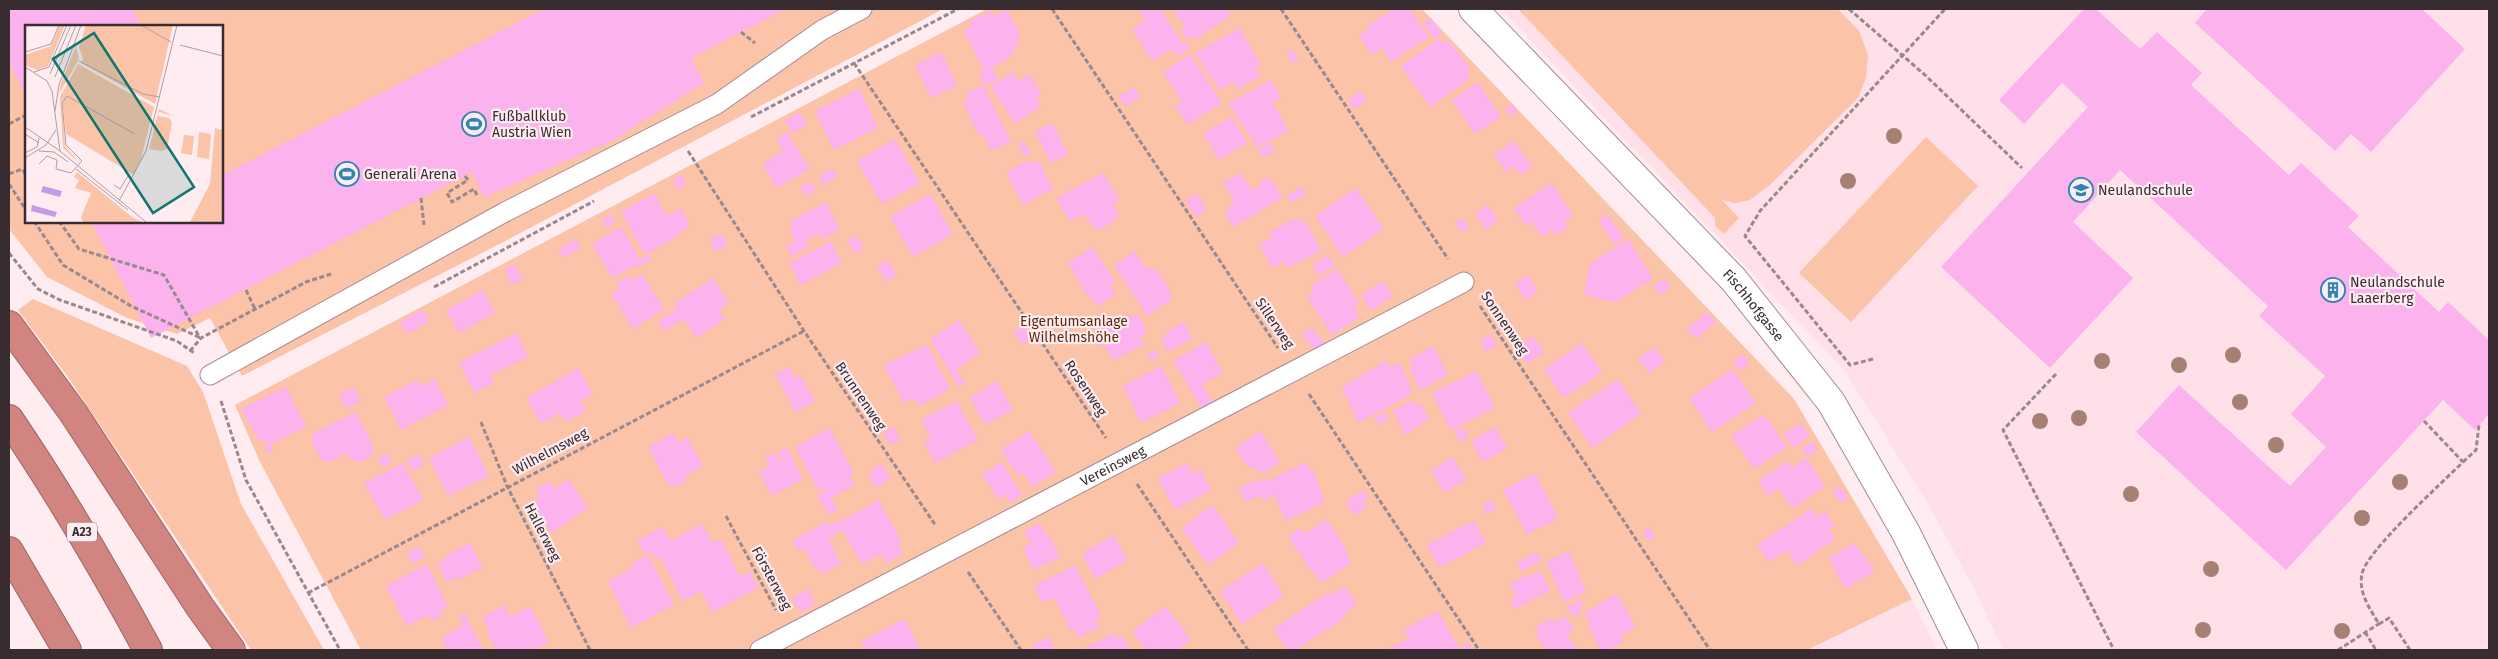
<svg xmlns="http://www.w3.org/2000/svg" width="2498" height="659" font-family="'Fira Sans',sans-serif">
  <style>
    .built { fill: #ffe0e9 }
    .green { fill: #fbc3a8; fill-rule: evenodd }
    .building { fill: #fcb2ed }
    .lines { fill: none; stroke-linecap: round; stroke-linejoin: round }
    .lane-casing { stroke: #a68a93; stroke-width: 21 }
    .street-casing { stroke: #a68a93; stroke-width: 30 }
    .highway-casing { stroke: #9b6564; stroke-width: 30 }
    .path { stroke: #98898e; stroke-width: 3; stroke-dasharray: 5 2.5; stroke-linecap: butt }
    .lane { stroke: #fff; stroke-width: 19 }
    .street { stroke: #fff; stroke-width: 28 }
    .highway { stroke: #d18480; stroke-width: 28 }
    .tree { fill: #a68173 }
    .labels { text-anchor: middle; stroke-width: 4.5; stroke-linejoin: round; paint-order: stroke }
    .shield { fill: #feecf1; stroke: #73666a; stroke-width: 1 }
    .shield-label { font-size: 12px; font-weight: bold; fill: #382c30 }
    .poi-label { font-size: 14px; fill: #382c30; stroke: #feecf1; text-anchor: start }
    .street-label { font-size: 14px; fill: #382c30; stroke: #feecf1 }
    .park-label { font-size: 14px; fill: #5e2a0c; stroke: #feecf1 }
    .inset-road { fill: none; stroke: #af9fa4; stroke-width: 1 }
    .view { fill: #0f766e; fill-opacity: 0.15; stroke: #0f766e; stroke-width: 2.5 }
    .inset-edge { fill: none; stroke: #382c30; stroke-width: 2.5 }
  </style>
  <rect width="100%" height="100%" fill="#feecf1"/>
  <g class="built">
    <path d="M1501,9h988v641h-486l-30,-63 -41,-76 -87,-140z"/>
    <path d="M1912,599l25,51h-130z"/>
  </g>
  <g class="green">
    <path d="M9,9h934l-432,229 -269,138 -32,-58 -33,16 -50,-16 -80,-41 -38,-48zM26,26h195v195h-195z"/>
    <path d="M987,9h435l372,390 118,200 -105,51h-1446l-101,-188 -25,-57z"/>
    <path d="M1518,9h320l21,22 9,24 -2,23 -8,20 -87,86 -21,16 -15,3 -13,-3 17,18 -15,16 -9,-8v-8z"/>
    <path d="M1926,137l52,49 -127,136 -52,-49z"/>
    <path d="M33,299l154,67 16,26 38,112 83,146h-73l-181,-270 -52,-70z"/>
  </g>
  <g class="building">
    <path d="M9,9h123l9,17h-115v70l-17,-33z"/>
    <path d="M544,9h242l-95,49 13,25 -91,57 -129,57 -12,-25 -321,166 -60,-117h130v-45z"/>
    <path d="M1007,9l12,24 -1,11 -10,15 -16,8 6,12 -13,6 -6,-11 5,-3 -20,-40 8,-4 -3,-6 23,-10 2,5z"/>
    <path d="M1140,9h20l2,2 20,32 4,-2 5,7 -14,9 -5,-8 -20,12 -20,-32 13,-8 -7,-11z"/>
    <path d="M1173,9h53l5,6 -37,25 -3,-4 -5,3 -6,-9 5,-3z"/>
    <path d="M1393,9h17l19,28 -38,25 -9,-14 -11,7 -12,-19 10,-7 -2,-3z"/>
    <path d="M2084,9h12l44,40 17,-17 45,41 -11,12 98,90 12,-12 58,53 -11,11 91,85 9,-10 41,38v74l-14,16 -32,-30 -157,170 -150,-138 43,-47 111,101 36,-39 -35,-33 34,-38 -66,-60 9,-10 -148,-136 -47,52 60,56 -83,90 -109,-101 147,-160 -26,-24 -38,41 -25,-24z"/>
    <path d="M2207,9h215l43,40 -94,103 -20,-18 -16,17 -140,-128z"/>
    <path d="M1431,18l11,16 -8,5 -11,-17z"/>
    <path d="M1240,28l21,37 -6,3 5,9 -23,12 -4,-8 -13,9 -25,-37z"/>
    <path d="M1440,38l3,5 5,-3 23,30 -5,5 3,4 -39,28 -29,-41z"/>
    <path d="M1292,49l7,11 -7,3 -6,-11z"/>
    <path d="M941,52l16,33 -26,13 -16,-33z"/>
    <path d="M1190,54l32,49 -34,22 -13,-19 7,-4 -19,-30z"/>
    <path d="M1013,72l5,9 11,-7 13,20 -6,4 5,8 -26,18 -25,-38z"/>
    <path d="M1271,80l10,18 -9,4 17,29 -32,16 -29,-44z"/>
    <path d="M1478,82l23,35 -26,17 -23,-34z"/>
    <path d="M983,85l28,57 -20,9 -8,-17 -4,2 -16,-34 5,-2 -2,-6z"/>
    <path d="M1135,87l6,11 -17,8 -5,-10z"/>
    <path d="M859,89l19,39 -44,22 -19,-39z"/>
    <path d="M1360,91l7,9 -13,9 -6,-9z"/>
    <path d="M1512,104l5,8 -6,4 -6,-7z"/>
    <path d="M800,112l7,13 -15,8 -7,-13z"/>
    <path d="M1232,117l15,26 -28,17 -16,-27z"/>
    <path d="M1052,123l16,31 -17,9 -16,-31z"/>
    <path d="M787,132l23,37 -33,19 -15,-24 21,-13 -7,-12z"/>
    <path d="M895,139l25,44 -38,21 -25,-43z"/>
    <path d="M1023,141l8,12 -6,3 -8,-12z"/>
    <path d="M1514,141l18,26 -12,8 -6,-9 -8,6 -12,-17z"/>
    <path d="M1270,143l4,9 -11,6 -5,-9z"/>
    <path d="M1029,160l1,4 8,-4 15,29 -30,16 -17,-33z"/>
    <path d="M833,168l5,8 -14,9 -5,-9z"/>
    <path d="M1103,173l16,26 -6,4 6,10 -5,8 -18,10 -12,-17 -15,7 -13,-23z"/>
    <path d="M1240,173l12,17 10,-6 -2,-3 7,-4 2,4 3,-2 10,19 -49,29 -8,-13 9,-13 -11,-18z"/>
    <path d="M682,175l4,9 -9,5 -4,-10z"/>
    <path d="M811,181l4,10 -10,5 -5,-9z"/>
    <path d="M1552,183l21,33 -8,6 3,5 -12,9 -3,-6 -11,7 -11,-16 -5,4 -13,-17z"/>
    <path d="M1302,187l5,7 -16,9 -4,-8z"/>
    <path d="M1356,188l28,41 -41,28 -28,-41z"/>
    <path d="M654,193l13,23 14,-8 9,18 -13,8 1,2 -33,19 -24,-43z"/>
    <path d="M1197,193l10,17 -11,7 -11,-16z"/>
    <path d="M930,194l23,40 -40,23 -23,-40z"/>
    <path d="M826,202l14,28 -18,9 -3,-6 -13,7 3,7 -18,9 -5,-10 10,-5 -7,-13 4,-3 -2,-4z"/>
    <path d="M1488,205l10,16 -12,9 -11,-17z"/>
    <path d="M611,214l4,9 -8,5 -5,-9z"/>
    <path d="M1607,214l17,24 -9,7 -17,-24z"/>
    <path d="M1298,217l3,6 4,-3 16,31 -34,17 -3,-7 -12,7 -13,-24 13,-6 -3,-6z"/>
    <path d="M1463,218l6,10 -8,4 -6,-9z"/>
    <path d="M621,227l19,32 8,-4 3,5 -16,8 -1,-2 -22,12 -20,-34z"/>
    <path d="M724,234l2,14 -13,2 -2,-14z"/>
    <path d="M856,235l8,12 -9,6 -8,-12z"/>
    <path d="M576,239l5,9 -18,10 -5,-8z"/>
    <path d="M1628,239l25,39 -37,24 -32,-7 6,-31z"/>
    <path d="M831,241l11,22 -42,22 -11,-22z"/>
    <path d="M1093,247l22,35 -5,3 6,9 -18,12 -6,-9 -2,2 -23,-36z"/>
    <path d="M1135,251l11,18 5,-3 2,4 3,-2 16,26 -3,2 2,4 -24,16 -33,-51z"/>
    <path d="M1328,255l7,11 -16,10 -7,-11z"/>
    <path d="M887,260l10,15 -11,6 -9,-14z"/>
    <path d="M515,264l8,16 -12,5 -7,-15z"/>
    <path d="M1337,269l22,34 -5,4 5,10 -27,18 -25,-38 7,-5 -4,-6z"/>
    <path d="M642,274l22,35 -31,20 -22,-35 8,-5 -3,-5 12,-8 4,4z"/>
    <path d="M1528,275l10,17 -13,8 -10,-17z"/>
    <path d="M713,278l16,25 -10,7 6,9 -28,19 -14,-19 -19,12 -6,-10 19,-12 -3,-5z"/>
    <path d="M1665,278l6,9 -11,8 -6,-9z"/>
    <path d="M1383,281l10,15 -22,15 -10,-16z"/>
    <path d="M483,290l12,23 -36,20 -13,-23z"/>
    <path d="M423,310l6,12 -23,12 -6,-12z"/>
    <path d="M1707,312l9,10 -20,17 -9,-10z"/>
    <path d="M1128,313l3,5 7,-4 9,18 -7,5 5,7 -32,17 -9,-17 -5,3 -6,-10 6,-3 -2,-4z"/>
    <path d="M959,320l21,33 -24,17 9,13 -6,4 -29,-48z"/>
    <path d="M1184,322l8,17 -25,13 -6,-14 7,-4 -1,-3z"/>
    <path d="M1023,326l9,12 -10,7 -9,-13z"/>
    <path d="M1312,327l13,17 -11,6 -12,-16z"/>
    <path d="M517,333l11,24 -38,18 4,8 -20,10 -15,-31z"/>
    <path d="M1490,334l7,11 -11,7 -6,-11z"/>
    <path d="M1533,336l11,16 -17,12 -11,-16z"/>
    <path d="M1206,342l17,31 -21,11 12,21 -11,5 -30,-49z"/>
    <path d="M1582,343l20,29 -38,26 -20,-29z"/>
    <path d="M927,344l23,45 -31,17 -5,-8 -10,5 -20,-37z"/>
    <path d="M1433,346l15,29 -28,15 -11,-22 4,-2 -3,-7z"/>
    <path d="M1655,347l10,15 -16,11 -11,-15z"/>
    <path d="M1156,350l3,7 -9,4 -3,-6z"/>
    <path d="M1743,354l7,10 -10,7 -7,-10z"/>
    <path d="M1387,360l3,7 9,-4 12,23 -2,1 3,7 -54,29 -16,-36z"/>
    <path d="M1162,366l18,37 -39,20 -18,-37z"/>
    <path d="M789,367l6,11 5,-3 15,26 -20,11 -20,-38z"/>
    <path d="M578,368l15,26 -12,7 5,10 -20,11 -6,-9 -19,11 -14,-26z"/>
    <path d="M1732,369l24,34 -44,29 -23,-34z"/>
    <path d="M1476,371l19,36 -44,23 -19,-37z"/>
    <path d="M435,379l13,26 -47,25 -17,-33 33,-17 3,6z"/>
    <path d="M1618,379l23,35 -49,34 -24,-35z"/>
    <path d="M997,381l16,29 -28,15 -15,-28z"/>
    <path d="M286,387l20,40 -35,17 2,7 -6,2 -3,-7 4,-2 -2,-5 -6,3 -19,-33z"/>
    <path d="M354,387l7,14 -15,8 -7,-14z"/>
    <path d="M957,401l21,39 -43,23 -11,-21 7,-3 -10,-19z"/>
    <path d="M1412,401l5,4 4,-1 8,15 -24,16 -12,-25z"/>
    <path d="M356,412l18,36 -3,8 -11,6 -10,-3 -3,-6 -17,9 -9,-3 -9,-17 2,-9z"/>
    <path d="M1385,412l4,7 -12,6 -3,-7z"/>
    <path d="M1764,414l23,33 -33,22 -23,-33z"/>
    <path d="M1801,423l9,13 -17,12 -9,-14z"/>
    <path d="M894,427l7,12 -11,6 -7,-13z"/>
    <path d="M1463,427l5,11 -8,4 -6,-11z"/>
    <path d="M1495,427l12,21 -24,14 -12,-21z"/>
    <path d="M830,428l24,45 -4,2 5,10 -24,13 7,11 -10,6 -11,-20 9,-4 -1,-3 -6,3 -24,-44z"/>
    <path d="M1029,431l27,41 -24,15 -9,-15 -5,4 -17,-26z"/>
    <path d="M1260,431l20,31 -16,11 -2,-3 -4,3 -5,-7 -4,3 -14,-21z"/>
    <path d="M673,433l5,9 10,-4 15,28 -19,11 3,4 -13,7 -2,-5 -4,3 -20,-39z"/>
    <path d="M469,437l20,39 -41,20 -19,-38z"/>
    <path d="M1812,442l6,8 -10,7 -6,-9z"/>
    <path d="M787,448l16,31 -31,17 -13,-24 11,-6 -5,-9 10,-5 5,9 2,-1 -4,-8z"/>
    <path d="M387,453l5,9 -9,5 -5,-9z"/>
    <path d="M419,454l5,11 -12,6 -5,-11z"/>
    <path d="M1453,457l13,23 -22,13 -13,-23z"/>
    <path d="M1806,458l19,28 -33,23 -14,-21 -10,8 -10,-15 30,-20 4,7z"/>
    <path d="M1002,462l20,33 -12,8 -5,-9 -7,5 -16,-25z"/>
    <path d="M1306,462l4,9 3,-1 12,32 -39,19 -12,-26 -9,6 -4,-6 -15,7 -7,-14 15,-8 2,3 9,-5 2,3z"/>
    <path d="M403,463l20,37 -38,20 -21,-37z"/>
    <path d="M881,463l10,15 -15,10 -6,-10 1,-8z"/>
    <path d="M1187,463l6,11 8,-4 10,20 -36,20 -17,-32z"/>
    <path d="M1535,473l23,45 -31,17 -24,-45z"/>
    <path d="M569,479l19,29 -36,25 -20,-30 8,-6 -4,-7 13,-9 5,8z"/>
    <path d="M1839,486l9,11 -7,6 -9,-10z"/>
    <path d="M1364,490l5,8 -6,4 4,6 -13,7 -8,-14z"/>
    <path d="M879,500l23,43 -4,2 5,9 -17,9 -5,-9 -20,10 -18,-34 -15,9 13,25 -20,10 -4,-7 -3,1 -10,-20 -5,3 -6,-11 35,-19 2,4 8,-4 1,1z"/>
    <path d="M1491,500l5,10 -9,4 -5,-9z"/>
    <path d="M1213,505l26,38 -31,22 -27,-37z"/>
    <path d="M1811,509l6,8 8,-6 10,15 -6,4 6,9 -38,27 -10,-16 -18,12 -12,-17z"/>
    <path d="M1327,519l21,33 -2,1 6,10 -31,20 -6,-10 -2,1 -25,-38 12,-8 4,6z"/>
    <path d="M1474,520l12,23 -47,25 -12,-23z"/>
    <path d="M1040,523l6,13 3,-1 11,22 -27,13 -10,-22 8,-4 -7,-13z"/>
    <path d="M702,524l10,19 9,-4 19,38 10,-5 8,16 -46,24 -11,-21 -18,10 -23,-44 -4,2 -4,-8 -7,4 -8,-14 26,-14 7,14z"/>
    <path d="M1649,527l6,10 -6,5 -7,-10z"/>
    <path d="M1113,535l15,25 -33,19 -13,-25z"/>
    <path d="M470,543l13,24 -24,13 -2,-3 -10,5 -9,-19 9,-6 -1,-2z"/>
    <path d="M1854,543l21,28 -29,18 -13,-20 2,-1 -6,-10z"/>
    <path d="M419,547l6,11 -13,6 -5,-11z"/>
    <path d="M1569,551l17,41 -22,10 -18,-40z"/>
    <path d="M1537,552l5,8 -20,12 -5,-10z"/>
    <path d="M648,555l26,50 -43,23 -23,-47 25,-13 -2,-4z"/>
    <path d="M1263,563l21,33 -42,28 -22,-33z"/>
    <path d="M427,564l21,43 -8,4 2,5 -10,5 -3,-6 -23,11 -20,-40z"/>
    <path d="M1075,565l26,51 -6,3 5,8 -22,11 -4,-9 -3,2 -17,-33 -12,5 -8,-17z"/>
    <path d="M1540,571l11,19 -36,19 -5,-9 6,-4 -6,-12 16,-9 2,2z"/>
    <path d="M1345,586l12,18 -14,10 2,4 -50,32h-8l-14,-21 56,-37 2,3z"/>
    <path d="M808,589l7,15 -15,8 -8,-14z"/>
    <path d="M1617,594l19,33 -15,9 3,5 -17,9h-6l-12,-23 2,-2 -7,-12z"/>
    <path d="M1580,599l3,4 -5,12 -4,3 -7,-11z"/>
    <path d="M504,605l6,12 20,-11 19,36 -15,8h-38l-10,-20 3,-1 -7,-12z"/>
    <path d="M1166,606l25,34 -14,10h-31l-14,-19z"/>
    <path d="M1438,611l22,39h-73l22,-12 -5,-9z"/>
    <path d="M465,614l12,24 7,12h-36l-7,-12 22,-13 -4,-8z"/>
    <path d="M1565,616l9,13 -7,6 11,15h-32l-10,-14 3,-2 -5,-6 18,-10 3,5z"/>
    <path d="M905,619l15,30 -54,1 -5,-9z"/>
    <path d="M1114,633l3,5 6,-2 7,14h-48z"/>
    <path d="M1049,637l5,10 -6,3h-14l-2,-5z"/>
    <path d="M1468,643l5,7h-10l-2,-3z"/>
  </g>
  <g class="lines">
    <defs>
      <g id="lane">
        <path d="M210,375l295,-163 212,-108 105,-74 40,-21"/>
        <path id="s1" d="M760,650l704,-368"/>
      </g>
      <g id="street">
        <path id="s2" d="M1473,9l261,271 97,122 75,131 58,117"/>
      </g>
      <g id="highway">
        <path d="M9,325l65,89 126,193 31,43"/>
        <path d="M9,419c51,75 96,152 139,231"/>
        <path d="M9,551l58,99"/>
      </g>
    </defs>
    <use href="#lane" class="lane-casing"/>
    <use href="#street" class="street-casing"/>
    <use href="#highway" class="highway-casing"/>
    <g class="path">
      <path d="M1052,9l226,339"/>
      <path d="M1281,9l167,250"/>
      <path d="M1849,9l76,66 97,93"/>
      <path d="M741,32l14,11"/>
      <path d="M854,63l252,375"/>
      <path d="M751,117l207,-108"/>
      <path d="M9,124l17,-9"/>
      <path d="M688,151l116,180 132,195"/>
      <path d="M9,174l13,-5 4,6"/>
      <path d="M465,176l3,4 -21,13 5,9 22,-13 3,6"/>
      <path d="M9,184l17,26"/>
      <path d="M421,198l3,27"/>
      <path d="M34,221l29,44 68,41 70,32"/>
      <path d="M59,221l20,28 85,26 36,63"/>
      <path d="M9,253l29,36 22,11 117,41 17,12"/>
      <path d="M434,287l160,-86"/>
      <path d="M246,290l9,19"/>
      <path d="M1480,306l230,344"/>
      <path d="M190,351l11,-13 105,-56 25,-8"/>
      <path d="M1873,359l-23,6 -105,-129 15,-25 185,-202"/>
      <path d="M2056,374l-53,56 111,220"/>
      <path d="M1309,394l170,256"/>
      <path d="M221,401l25,79 94,170"/>
      <path d="M481,422l26,64 83,164"/>
      <path d="M2463,462l13,-12 3,-25"/>
      <path d="M1137,484l111,166"/>
      <path d="M726,516l50,94"/>
      <path d="M968,572l53,78"/>
      <path d="M308,593l496,-262"/>
      <path d="M2365,632l11,18"/>
      <path d="M2338,650l42,-27"/>
      <path d="M2410,650l-21,-32 -10,6c-9,-15 -21,-32 -17,-50 4,-23 81,-92 101,-112l-39,-41"/>
    </g>
    <use href="#lane" class="lane"/>
    <use href="#street" class="street"/>
    <use href="#highway" class="highway"/>
  </g>
  <g class="tree">
    <circle cx="1894" cy="136" r="8"/>
    <circle cx="1848" cy="181" r="8"/>
    <circle cx="2233" cy="355" r="8"/>
    <circle cx="2102" cy="361" r="8"/>
    <circle cx="2179" cy="365" r="8"/>
    <circle cx="2240" cy="402" r="8"/>
    <circle cx="2079" cy="418" r="8"/>
    <circle cx="2040" cy="421" r="8"/>
    <circle cx="2276" cy="445" r="8"/>
    <circle cx="2400" cy="482" r="8"/>
    <circle cx="2131" cy="494" r="8"/>
    <circle cx="2362" cy="518" r="8"/>
    <circle cx="2211" cy="569" r="8"/>
    <circle cx="2203" cy="630" r="8"/>
    <circle cx="2342" cy="631" r="8"/>
  </g>
  <defs>
    <symbol id="stadium-ring" viewBox="-11 -11 22 22"><circle r="9.5" fill="#feecf1" stroke="#2f85b4" stroke-width="1.5"/><path d="M0-5a6.5 5 0 1 0 0 10a6.5 5 0 1 0 0-10ZM-3.5-1.8h7v3.6h-7Z" fill="#2f85b4"/></symbol>
    <symbol id="school-ring" viewBox="-11 -11 22 22"><circle r="9.5" fill="#feecf1" stroke="#2f85b4" stroke-width="1.5"/><path d="M0-5L7-2L0 1L-7-2ZM-4 1L0 2.5L4 1V4Q0 6-4 4Z" fill="#2f85b4"/></symbol>
    <symbol id="building-ring" viewBox="-11 -11 22 22"><circle r="9.5" fill="#feecf1" stroke="#2f85b4" stroke-width="1.5"/><path d="M-4-6H4V6H1V3H-1V6H-4ZM-2.5-4.3h1.7v1.8h-1.7ZM.8-4.3h1.7v1.8H.8ZM-2.5-1h1.7V.8h-1.7ZM.8-1h1.7V.8H.8Z" fill="#2f85b4"/></symbol>
  </defs>
  <g fill-rule="evenodd">
    <use href="#stadium-ring" x="460" y="110" width="28" height="28"/>
    <use href="#stadium-ring" x="333" y="160" width="28" height="28"/>
    <use href="#school-ring" x="2067" y="176" width="28" height="28"/>
    <use href="#building-ring" x="2319" y="276" width="28" height="28"/>
  </g>
  <g class="labels">
    <rect class="shield" x="67" y="522.5" width="30" height="19" rx="4"/>
    <g class="shield-label">
      <text x="82" y="536">A23</text>
    </g>
    <g class="poi-label">
      <text x="492" y="121">Fußballklub<tspan x="492" dy="16">Austria Wien</tspan></text>
      <text x="364" y="179">Generali Arena</text>
      <text x="2098" y="195">Neulandschule</text>
      <text x="2350" y="287">Neulandschule<tspan x="2350" dy="16">Laaerberg</tspan></text>
    </g>
    <g class="street-label">
      <text dy="5" stroke="none"><textPath href="#s2" startOffset="408">Fischhofgasse</textPath></text>
      <text transform="translate(1275 323) rotate(56)" y="5">Sillerweg</text>
      <text transform="translate(1505 323) rotate(56)" y="5">Sonnenweg</text>
      <text transform="translate(1086 388) rotate(56)" y="5">Rosenweg</text>
      <text transform="translate(861 396) rotate(56)" y="5">Brunnenweg</text>
      <text transform="translate(550 451) rotate(-28)" y="5">Wilhelmsweg</text>
      <text dy="5" stroke="none"><textPath href="#s1" startOffset="398">Vereinsweg</textPath></text>
      <text transform="translate(543 532) rotate(63)" y="5">Hallerweg</text>
      <text transform="translate(772 578) rotate(62)" y="5">Försterweg</text>
    </g>
    <g class="park-label">
      <text x="1074" y="326">Eigentumsanlage<tspan x="1074" dy="16">Wilhelmshöhe</tspan></text>
    </g>
  </g>
  <g transform="translate(25 25)">
    <rect width="198" height="198" fill="#feecf1"/>
    <path d="M35,0h5l-17,41 -11,4 -12,-5v-10l26,-9zM61,0h87l-18,79 -74,-41 2,-4 -4,-12zM51,21l3,13 -20,35 2,-11zM53,39l76,43 -13,52 -7,16 -68,-41 -4,-37 3,49 14,17 -16,-15 -3,-51zM134,84l15,7 -15,-4 -1,4 11,2 3,5 -5,26 -5,2 -13,-2zM190,103l7,2v92h-32l20,-38zM174,107l12,2 -2,25 -12,-2zM159,110l10,1 -2,19 -11,-2zM52,147l55,45 10,5h-59l-2,-5 10,-24 -16,-5 4,-8 -5,-3z" fill="#fbc3a8"/>
    <path d="M18,161l19,5 -2,6 -19,-5zM7,180l25,7 -2,5 -24,-6z" fill="#c59be6"/>
    <path class="inset-road" d="M116,0l30,17M155,20l43,11M0,27l26,-8 8,-19M54,36l64,33 17,3M0,42l22,14 5,10 8,60 86,71M9,47l15,-5 18,-42M25,49l21,-49M30,52l21,-52M30,86l4,-26 22,-60M0,102l35,24M0,109l14,9M14,126l15,1 14,10M0,128l12,-6 2,-9M0,133l21,-13 10,-15M14,139l8,-8 10,4 -1,9 15,4 11,-12 -16,-16 -4,-42 5,-7 68,38M51,144l52,41M89,160l6,4 8,-13M94,176l27,-50 31,-126"/>
    <path class="view" d="M69,8l100,154 -41,26 -100,-154z"/>
    <rect width="198" height="198" class="inset-edge"/>
  </g>
  <rect width="2498" height="659" fill="none" stroke="#382c30" stroke-width="20"/>
</svg>
